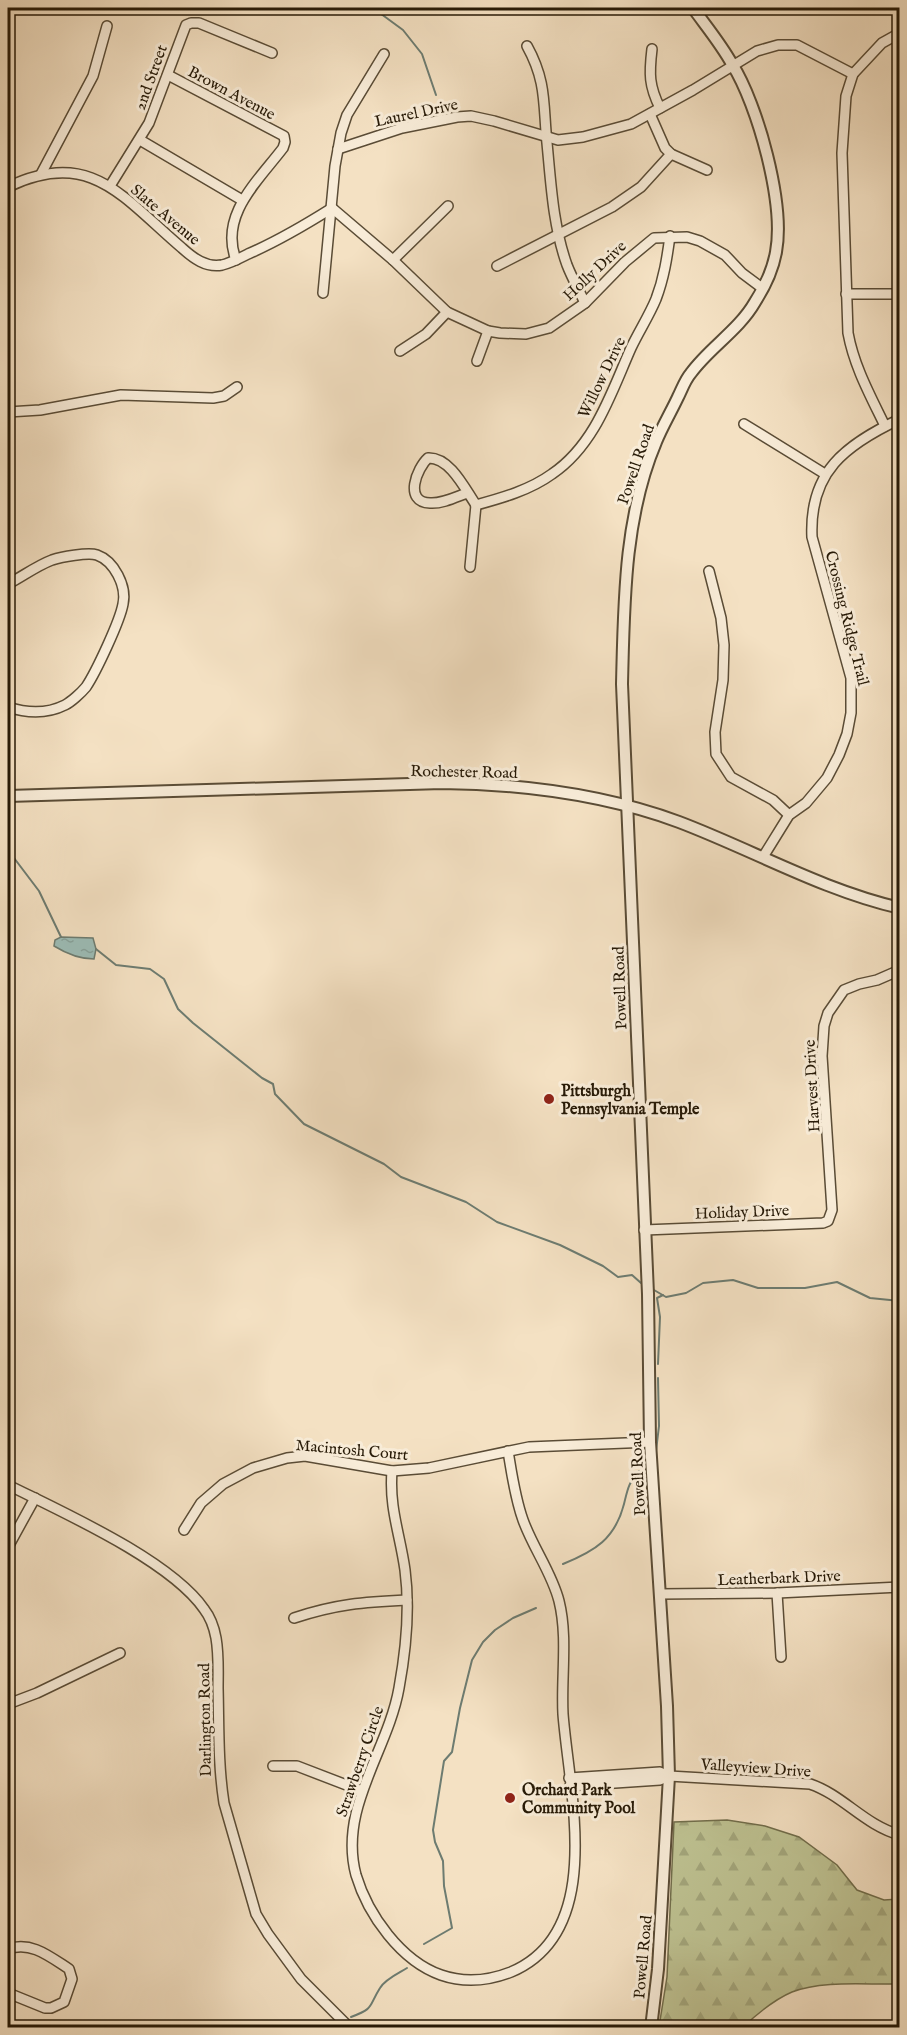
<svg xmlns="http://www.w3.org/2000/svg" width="907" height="2035" font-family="'IM FELL English',serif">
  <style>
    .forest { fill: url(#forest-firs); stroke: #726e4c; stroke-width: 1.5 }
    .water { fill: url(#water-ripples); stroke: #6d7c71; stroke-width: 1.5 }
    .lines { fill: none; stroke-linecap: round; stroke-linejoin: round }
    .stream { stroke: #6d7c71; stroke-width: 2 }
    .minor-casing { stroke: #5a4c36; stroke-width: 12 }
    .tertiary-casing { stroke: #5a4c36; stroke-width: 14 }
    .minor { stroke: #f8ecd8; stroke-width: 9 }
    .tertiary { stroke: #f8ecd8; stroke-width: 10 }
    .poi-dot { fill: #8f2418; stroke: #f8ecd8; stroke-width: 2 }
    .labels { text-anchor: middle; stroke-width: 6; stroke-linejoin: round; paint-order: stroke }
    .street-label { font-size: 16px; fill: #271a07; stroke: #f8ecd8 }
    .poi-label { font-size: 16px; font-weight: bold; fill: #271a07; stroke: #f8ecd8; text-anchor: start }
  </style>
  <defs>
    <pattern id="forest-firs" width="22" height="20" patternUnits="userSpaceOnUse" patternTransform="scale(1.5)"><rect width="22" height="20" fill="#bec292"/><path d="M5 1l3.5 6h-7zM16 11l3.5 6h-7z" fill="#a3a67c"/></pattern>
    <pattern id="water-ripples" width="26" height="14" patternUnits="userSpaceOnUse" patternTransform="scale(1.5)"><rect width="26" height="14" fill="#9cbdb7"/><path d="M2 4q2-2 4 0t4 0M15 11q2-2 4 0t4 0" fill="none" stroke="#86a29c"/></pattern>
  </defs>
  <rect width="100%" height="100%" fill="#f4e1c3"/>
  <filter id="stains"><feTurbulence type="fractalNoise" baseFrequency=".00333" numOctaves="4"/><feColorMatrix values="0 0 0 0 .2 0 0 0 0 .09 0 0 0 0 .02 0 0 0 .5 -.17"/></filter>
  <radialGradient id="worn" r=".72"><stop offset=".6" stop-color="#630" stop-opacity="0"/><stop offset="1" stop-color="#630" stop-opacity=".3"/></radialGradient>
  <path class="forest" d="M727,1820l38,6 34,11 38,28 20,25 27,10 15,-1v85c-33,1 -76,-4 -107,8 -19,8 -35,22 -49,35h-84l8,-50 7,-155z"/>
  <path class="water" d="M61,937l32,1 3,11 -2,10c-15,0 -27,-5 -40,-13l1,-6z"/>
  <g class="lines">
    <g class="stream">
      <path d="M373,8l30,22 19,24 14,41"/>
      <path d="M8,850l31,41 22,46"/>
      <path d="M96,949l20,16 34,4 14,10 14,30 15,14 69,55 11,6 2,10 29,30 80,40 17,13 65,25 31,20 63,23 43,21 15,11 14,-2 9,8"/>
      <path d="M654,1290l12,7 20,-4 17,-10 30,-3 25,8h47l32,-6 33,16 30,3"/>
      <path d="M658,1364l2,-47 -3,-19 6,-3"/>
      <path d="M656,1451l3,-25 -1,-48"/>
      <path d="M563,1564c32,-13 52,-25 61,-60 4,-16 4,-20 15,-33"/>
      <path d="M424,1944l28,-16 -8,-42 -1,-25 -8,-19 -2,-12 11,-69 8,-9 8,-44 12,-48 11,-18 12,-12 18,-12 23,-10"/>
      <path d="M351,2017c24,-9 17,-10 29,-29 5,-9 19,-15 27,-20"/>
      <path d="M338,2028l1,-2"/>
    </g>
    <defs>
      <g id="minor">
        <path d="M527,46c20,36 16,59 20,97 4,41 6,83 20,122 5,13 12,25 18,38"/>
        <path d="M652,49c-3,25 -3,37 8,59"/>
        <path d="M168,75l116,61 1,6 -2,6c-25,33 -64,67 -47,112"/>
        <path d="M650,114l15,34 6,6 36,16"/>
        <path d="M140,140l102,60"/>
        <path d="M338,149l64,-21 55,-11 14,-1 23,5 64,19 25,-3 48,-13 62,-34 64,-39 21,-6h19l56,29"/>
        <path d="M41,174l52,-98 14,-50"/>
        <path d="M110,186l39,-63 37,-98 5,-2h8l73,30"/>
        <path d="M8,187c83,-40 115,11 174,61 11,10 24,20 40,17 9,-2 18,-7 26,-11 30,-13 57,-29 84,-46"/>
        <path d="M332,208l61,52 54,52 41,19 12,2 26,1 23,-6 36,-25 40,-41 29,-24 33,-1 13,4 25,14 17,18 20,15"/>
        <path d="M393,260l55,-54"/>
        <path d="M497,266l115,-59 29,-20 30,-33"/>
        <path d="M323,293l12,-127 6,-33 6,-18 37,-61"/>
        <path d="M846,294h54"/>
        <path d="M400,351l26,-17 21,-22"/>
        <path d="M477,361l11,-30"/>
        <path d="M8,412l32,-2 81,-15 92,3 11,-2 13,-9"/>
        <path d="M744,424l81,50"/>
        <path d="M885,426c-15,-31 -31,-60 -37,-93l-6,-180 4,-57 7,-22 29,-31 18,-10"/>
        <path d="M467,493c-11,4 -25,11 -37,10 -27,-1 -13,-35 -2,-45 22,-1 37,31 48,47"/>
        <path d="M476,505c26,-7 54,-15 76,-31 43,-29 59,-81 79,-126 8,-17 18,-32 25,-49 8,-21 11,-41 14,-63"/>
        <path d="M470,567l6,-62"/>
        <path d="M709,571l12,47 3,27 -1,35 -8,52 1,22 15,23 42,23 16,15"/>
        <path d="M8,584c14,-7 28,-18 44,-24 9,-3 36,-8 45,-5 17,6 30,31 26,49 -3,17 -27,68 -37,83 -5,6 -15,15 -21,18 -18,9 -39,8 -57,2"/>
        <path d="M763,857l26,-42 17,-12 21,-25 12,-23 8,-21 4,-21v-35l-39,-141c-3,-65 33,-92 88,-118"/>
        <path d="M644,1230l179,-7 5,-2 4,-11 -10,-154 2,-30 4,-13 16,-23 15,-6 18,-4 23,-10"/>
        <path d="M392,1471c-3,37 8,63 13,99 5,38 1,80 -6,118 -11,63 -61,120 -43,187 12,40 45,86 85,100 23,8 47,6 70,-3 95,-40 58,-179 52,-258 -2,-37 5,-77 -4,-113 -7,-28 -26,-53 -36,-81 -8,-22 -11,-45 -15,-69"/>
        <path d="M8,1485c54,27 162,75 196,124 7,9 10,18 12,29 3,17 2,34 2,50 1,39 0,77 6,115l32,111 12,20 33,45 49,49"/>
        <path d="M184,1530l17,-27 22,-19 30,-16 34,-10 18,-2 87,15 37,-3 100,-21 121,-5"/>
        <path d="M8,1547l27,-49"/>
        <path d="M899,1588l1,12"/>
        <path d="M777,1593l4,64"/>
        <path d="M660,1594l117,-1 123,-6"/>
        <path d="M294,1618c42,-14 70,-16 113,-18"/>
        <path d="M8,1704l29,-11 83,-40"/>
        <path d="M273,1766h24l65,25"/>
        <path d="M569,1778l91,-6 9,4 141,8c33,11 54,41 90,51"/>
        <path d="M570,1786l90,-6 9,-4"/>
        <path d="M8,1949c23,-8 41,7 61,20l3,10 -8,23 -13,6h-6l-37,-15"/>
      </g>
      <g id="tertiary">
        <path d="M8,796l434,-13c81,1 161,11 237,39 74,28 143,68 221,86"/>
        <path d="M651,2028l7,-59 11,-193 -2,-70 -17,-264 -2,-148 -26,-610c2,-81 2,-167 34,-242 6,-15 15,-30 22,-45 4,-8 7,-17 13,-24 18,-25 48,-43 64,-71 9,-14 18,-33 21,-50 9,-48 -18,-147 -44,-188 -11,-20 -26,-38 -39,-56"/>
      </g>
    </defs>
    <use href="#minor" class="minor-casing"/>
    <use href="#tertiary" class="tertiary-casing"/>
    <use href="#minor" class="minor"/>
    <use href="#tertiary" class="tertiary"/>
  </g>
  <g class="poi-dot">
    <circle cx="549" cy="1099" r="6"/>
    <circle cx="510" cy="1798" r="6"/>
  </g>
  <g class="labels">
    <g class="street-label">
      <text transform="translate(150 77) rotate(-70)" y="6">2nd Street</text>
      <text transform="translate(232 92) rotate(28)" y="6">Brown Avenue</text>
      <text transform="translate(416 112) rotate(-12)" y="6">Laurel Drive</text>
      <text transform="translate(166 214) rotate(40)" y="6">Slate Avenue</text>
      <text transform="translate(594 270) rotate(-43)" y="6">Holly Drive</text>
      <text transform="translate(601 377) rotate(-64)" y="6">Willow Drive</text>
      <text transform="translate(635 464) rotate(-71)" y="6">Powell Road</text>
      <text transform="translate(848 618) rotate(76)" y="6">Crossing Ridge Trail</text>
      <text transform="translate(464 771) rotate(1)" y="6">Rochester Road</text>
      <text transform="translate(619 988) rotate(-92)" y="6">Powell Road</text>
      <text transform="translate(811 1086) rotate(-93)" y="6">Harvest Drive</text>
      <text transform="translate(742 1211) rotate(-2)" y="6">Holiday Drive</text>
      <text transform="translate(352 1449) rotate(5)" y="6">Macintosh Court</text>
      <text transform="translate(637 1474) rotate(-93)" y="6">Powell Road</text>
      <text transform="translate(779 1577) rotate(-2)" y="6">Leatherbark Drive</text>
      <text transform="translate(204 1720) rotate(-91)" y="6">Darlington Road</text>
      <text transform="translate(359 1761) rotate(-71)" y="6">Strawberry Circle</text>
      <text transform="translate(756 1767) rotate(4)" y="6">Valleyview Drive</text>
      <text transform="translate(642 1957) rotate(-85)" y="6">Powell Road</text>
    </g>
    <g class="poi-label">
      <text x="561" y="1096">Pittsburgh<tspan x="561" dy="18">Pennsylvania Temple</tspan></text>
      <text x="522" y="1795">Orchard Park<tspan x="522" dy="18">Community Pool</tspan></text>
    </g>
  </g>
  <rect width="907" height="2035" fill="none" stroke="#f4e1c3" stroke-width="30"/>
  <rect x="9" y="9" width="889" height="2017" fill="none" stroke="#271a07" stroke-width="3"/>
  <rect x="15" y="15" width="877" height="2005" fill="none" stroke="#271a07" stroke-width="1.5"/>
  <rect width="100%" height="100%" filter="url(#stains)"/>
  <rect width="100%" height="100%" fill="url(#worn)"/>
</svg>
